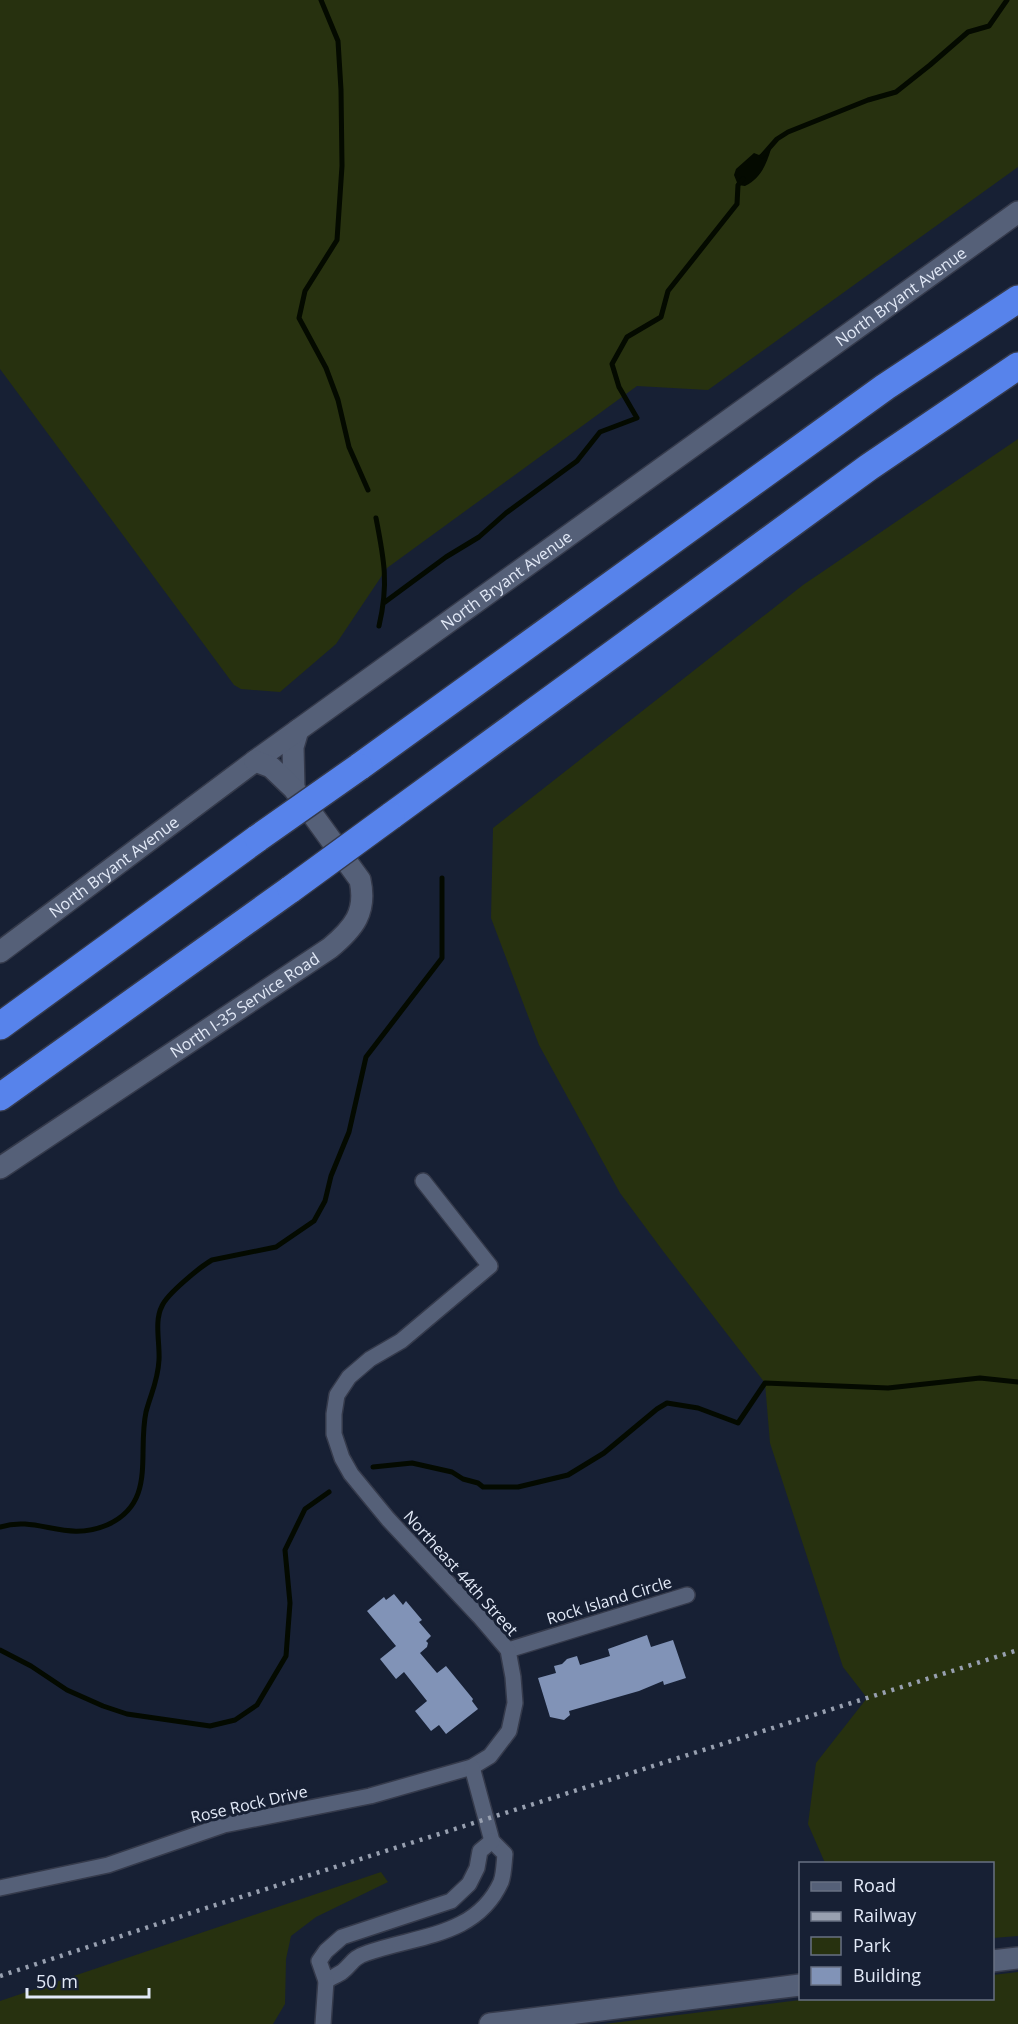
<svg xmlns="http://www.w3.org/2000/svg" width="1018" height="2024" font-family="'Open Sans',sans-serif">
  <style>
    .green { fill: #27310f }
    .water { fill: #040a00 }
    .lines { fill: none; stroke-linecap: round; stroke-linejoin: round }
    .stream { stroke: #040a00; stroke-width: 5 }
    .building { fill: #8193b7 }
    .street-casing { stroke: #353a4b; stroke-width: 18 }
    .secondary-casing { stroke: #353a4b; stroke-width: 24 }
    .highway-casing { stroke: #353a4b; stroke-width: 30 }
    .street { stroke: #556078; stroke-width: 15 }
    .secondary { stroke: #556078; stroke-width: 21 }
    .highway { stroke: #5783eb; stroke-width: 27 }
    .rail { stroke: #98a0b0; stroke-width: 4.5; stroke-dasharray: 3 6; stroke-linecap: butt }
    .highway-bridge-casing { stroke: #353a4b; stroke-width: 30; stroke-linecap: butt }
    .highway-bridge { stroke: #5783eb; stroke-width: 27 }
    .labels { text-anchor: middle; stroke-width: 6; stroke-linejoin: round; paint-order: stroke }
    .street-label { font-size: 16px; fill: #e2e9f7; stroke: #172034 }
  </style>
  <rect width="100%" height="100%" fill="#172034"/>
  <g class="green">
    <path d="M0,0h1018v167l-310,223 -71,-4 -250,182 -51,76 -56,48 -39,-3 -7,-4 -234,-316z"/>
    <path d="M1018,439v1497l-25,2 -1,-74 -167,-1 -17,-39 8,-61 51,-65 -24,-31 -73,-224 -5,-60 -102,-132 -43,-58 -81,-148 -48,-127 2,-90 310,-243z"/>
    <path d="M381,1872l7,10 -72,35 -25,19 -5,23 -1,45 -12,20h-273v-23z"/>
    <path d="M1018,1972v52h-414l204,-25 184,-1 1,-23z"/>
  </g>
  <path class="water" d="M771,149c-5,16 -10,29 -26,37l-7,-1 -4,-10 2,-6 18,-16 5,2z"/>
  <g class="lines">
    <g class="stream">
      <path d="M321,0l17,41 3,49 1,76 -5,74 -32,51 -6,27 27,50 12,32 11,47 19,43"/>
      <path d="M762,156l15,-17 11,-7 80,-32 28,-8 34,-27 38,-33 21,-6 18,-26"/>
      <path d="M376,518c8,41 13,66 3,108"/>
      <path d="M385,602l61,-45 33,-20 27,-24 71,-52 23,-29 37,-14 -18,-31 -7,-23 15,-27 34,-20 7,-26 69,-87 1,-19 5,-6"/>
      <path d="M373,1467l39,-4 40,9 11,7 15,4 5,4h35l50,-12 36,-22 53,-44 10,-6 31,5 40,15 27,-40 123,5 92,-10 38,4"/>
      <path d="M0,1527c38,-12 65,16 107,-2 50,-22 30,-71 39,-113 5,-19 12,-31 13,-52 1,-17 -5,-39 3,-54 5,-12 38,-39 50,-46l64,-13 38,-26 11,-20 6,-25 18,-44 17,-75 76,-99v-80"/>
      <path d="M0,1650l31,16 36,24 36,16 24,8 83,12 25,-6 22,-15 29,-49 4,-53 -5,-53 20,-41 24,-17"/>
    </g>
  </g>
  <g class="building">
    <path d="M394,1594l9,11 3,-4 16,19 -3,2 12,14 -5,5 2,2 -1,4 -7,6 17,20 9,-7 27,33 -1,2 6,8 -32,25 -7,-9 -8,6 -16,-20 12,-10 -23,-29 -8,7 -16,-20 16,-13 -29,-35 17,-14 2,3z"/>
    <path d="M647,1635l4,12 22,-7 13,38 -22,7 -1,-4 -24,10 -70,20 1,4 -6,5 -14,-3 -12,-39 18,-5 -2,-7 8,-2 5,-5 10,-3 3,9 30,-9 -2,-7z"/>
  </g>
  <g class="lines">
    <defs>
      <g id="street">
        <path d="M508,1650l179,-55"/>
        <path d="M0,1888l108,-23 116,-40 146,-29 102,-29 18,-11 19,-25 6,-28 -2,-26 -5,-27 -29,-34 -91,-97 -37,-45 -9,-16 -8,-24v-20l3,-19 12,-18 21,-18 31,-18 89,-75 -67,-85"/>
        <path d="M326,1981c5,-3 11,-6 16,-9 11,-9 10,-14 25,-19 50,-18 109,-16 134,-71 3,-8 3,-19 4,-28l-13,-13 -20,-74"/>
        <path d="M323,2024l3,-43 -7,-20 7,-10 16,-14 109,-36 18,-17 8,-16 3,-17 12,-10"/>
      </g>
      <g id="secondary">
        <path d="M294,789l-1,-42 5,-17"/>
        <path id="s1" d="M0,952l255,-191 763,-549"/>
        <path id="s2" d="M0,1168l330,-220c24,-20 37,-36 30,-68l-66,-91 -23,-22 -16,-6"/>
        <path d="M992,1961l26,-3"/>
        <path d="M490,2024l310,-39"/>
      </g>
      <g id="highway">
        <path d="M359,767l526,-380 133,-88"/>
        <path d="M391,816l478,-349 149,-101"/>
        <path d="M0,1026l258,-188"/>
        <path d="M0,1097l291,-208"/>
      </g>
    </defs>
    <use href="#street" class="street-casing"/>
    <use href="#secondary" class="secondary-casing"/>
    <use href="#highway" class="highway-casing"/>
    <use href="#street" class="street"/>
    <use href="#secondary" class="secondary"/>
    <use href="#highway" class="highway"/>
    <path class="rail" d="M0,1976l200,-66 818,-260"/>
    <defs>
      <g id="highway-bridge">
        <path d="M258,838l101,-71"/>
        <path d="M291,889l100,-73"/>
      </g>
    </defs>
    <use href="#highway-bridge" class="highway-bridge-casing"/>
    <use href="#highway-bridge" class="highway-bridge"/>
  </g>
  <g class="labels">
    <g class="street-label">
      <text dy="6" stroke="none"><textPath href="#s1" startOffset="1114">North Bryant Avenue</textPath></text>
      <text dy="6" stroke="none"><textPath href="#s1" startOffset="628">North Bryant Avenue</textPath></text>
      <text dy="6" stroke="none"><textPath href="#s1" startOffset="142">North Bryant Avenue</textPath></text>
      <text dy="6" stroke="none"><textPath href="#s2" startOffset="294">North I-35 Service Road</textPath></text>
      <text transform="translate(461 1573) rotate(48)" y="6">Northeast 44th Street</text>
      <text transform="translate(609 1600) rotate(-17)" y="6">Rock Island Circle</text>
      <text transform="translate(249 1804) rotate(-13)" y="6">Rose Rock Drive</text>
    </g>
  </g>
  <rect x="799" y="1862" width="195" height="138" fill="#172034" stroke="#687082" stroke-width="1.5"/>
  <rect x="811" y="1882" width="30" height="9" fill="#556078" stroke="#687082" stroke-width="1.5"/>
  <text x="853" y="1892" font-size="18" fill="#e2e9f7">Road</text>
  <rect x="811" y="1912" width="30" height="9" fill="#98a0b0" stroke="#687082" stroke-width="1.5"/>
  <text x="853" y="1922" font-size="18" fill="#e2e9f7">Railway</text>
  <rect x="811" y="1937" width="30" height="18" fill="#27310f" stroke="#687082" stroke-width="1.5"/>
  <text x="853" y="1952" font-size="18" fill="#e2e9f7">Park</text>
  <rect x="811" y="1967" width="30" height="18" fill="#8193b7" stroke="#687082" stroke-width="1.5"/>
  <text x="853" y="1982" font-size="18" fill="#e2e9f7">Building</text>
  <path d="M27 1988v9h122v-9" fill="none" stroke="#e2e9f7" stroke-width="3"/>
  <text x="36" y="1988" font-size="18" fill="#e2e9f7" stroke="#172034" stroke-width="4.5" paint-order="stroke">50 m</text>
</svg>
